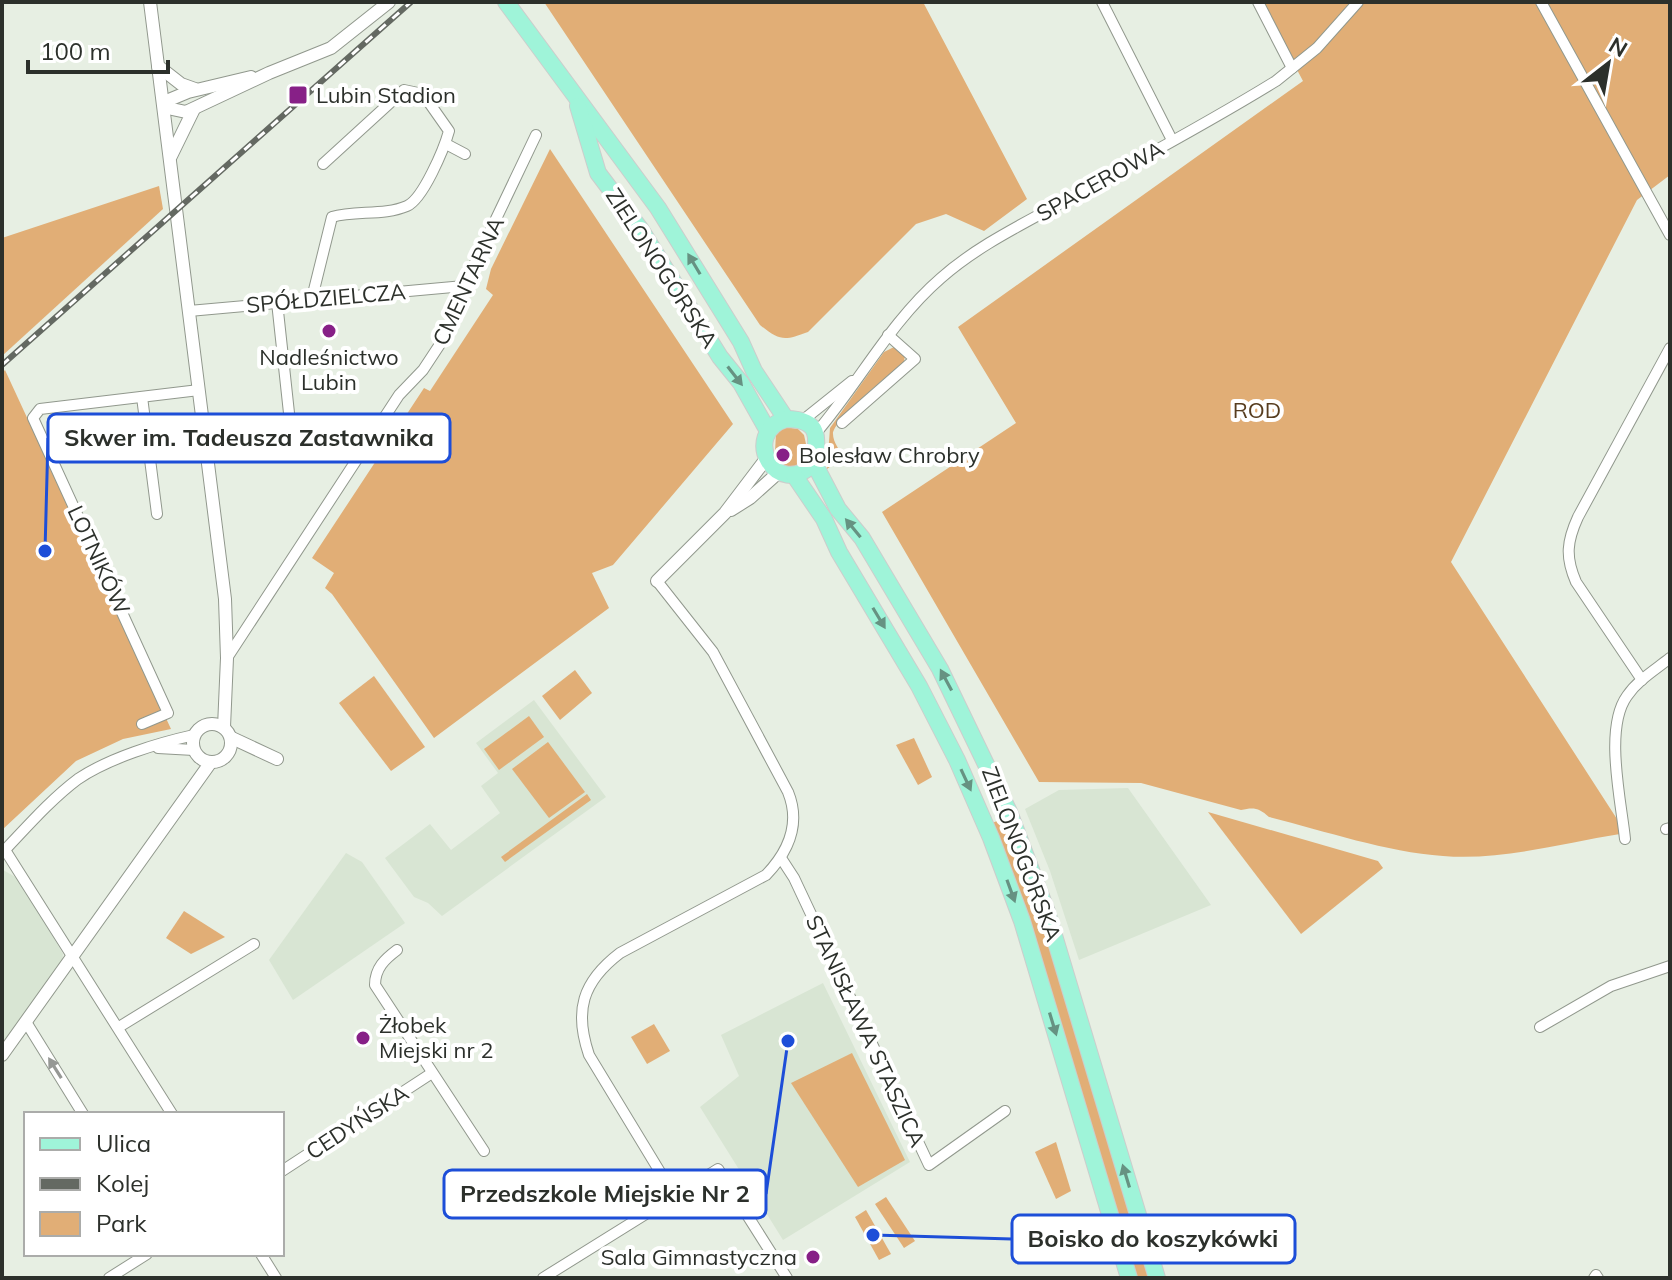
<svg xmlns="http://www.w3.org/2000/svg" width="1672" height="1280" font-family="Mulish,sans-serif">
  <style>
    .built { fill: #d8e5d3 }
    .green { fill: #e1ae76 }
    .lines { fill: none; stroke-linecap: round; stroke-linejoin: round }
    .minor-casing { stroke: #91988d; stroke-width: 12 }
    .tertiary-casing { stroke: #91988d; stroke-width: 14 }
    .primary-casing { stroke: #cccdcc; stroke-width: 18 }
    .minor { stroke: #fff; stroke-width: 10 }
    .tertiary { stroke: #fff; stroke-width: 12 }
    .primary { stroke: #9ff4d9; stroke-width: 16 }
    .rail-casing { stroke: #646962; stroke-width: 6 }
    .rail { stroke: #fff; stroke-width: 3; stroke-dasharray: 9; stroke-linecap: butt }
    .oneway { fill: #669282 }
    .oneway2 { fill: #969895 }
    .poi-dot { fill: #872087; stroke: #fff; stroke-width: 3 }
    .labels { text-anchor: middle; stroke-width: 8; stroke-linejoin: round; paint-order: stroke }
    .poi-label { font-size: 22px; fill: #2c302b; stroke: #fff; text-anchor: start }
    .street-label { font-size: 22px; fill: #2c302b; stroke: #fff }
    .park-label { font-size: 22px; fill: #573d1f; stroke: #fff }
    .leader { fill: none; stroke: #1d4ed8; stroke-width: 3 }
    .callout-dot { fill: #1d4ed8; stroke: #fff; stroke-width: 3 }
    .callout { fill: #fff; stroke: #1d4ed8; stroke-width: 3 }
    .callout-label { font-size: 24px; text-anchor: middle; font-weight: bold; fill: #2c302b }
  </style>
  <rect width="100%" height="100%" fill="#e7efe3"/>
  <g class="built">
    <path d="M534,700l72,97 -164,119 -14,-13 -14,-6 -29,-39 45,-34 21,26 49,-37 -19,-27 17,-13 -22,-30z"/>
    <path d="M1128,788l83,117 -132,55 -29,-89 -25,-62 34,-19z"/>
    <path d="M346,853l16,9 43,61 -112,77 -24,-40z"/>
    <path d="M3,870l16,9 44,75 -1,8 -60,84z"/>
    <path d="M823,983l87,179 -127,78 -83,-133 39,-31 -18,-41z"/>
  </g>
  <g class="green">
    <path d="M544,2h379l104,197 -43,32 -38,-17 -30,10 -108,108c-24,9 -28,9 -48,-7z"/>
    <path d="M1261,2h409v173l-33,25 -186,362 166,257 3,15c-57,9 -119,27 -177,22 -57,-4 -118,-25 -174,-39 -10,-9 -15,-10 -28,-7l-100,-27 -102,-1 -157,-270 134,-89 -58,-96 345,-246z"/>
    <path d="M550,149l183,275 -120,141 -21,8 17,35 -175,130 -102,-144 -7,-6 9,-15 -22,-15 112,-170 6,3 63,-96 -7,-6 5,-20z"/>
    <path d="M159,186l4,23 -161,147v-118z"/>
    <path d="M894,347l11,8 -1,7c-13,11 -71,58 -71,72 0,8 7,17 11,23l-17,12 3,-41 54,-76z"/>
    <path d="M5,370l166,359 -48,10 -47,22 -74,69v-457z"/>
    <path d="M785,427l13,2 6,6 2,9 -2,19 -6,4 -13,-1 -10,-13 1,-21z"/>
    <path d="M575,670l17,23 -32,27 -18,-24z"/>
    <path d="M374,676l51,71 -34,24 -52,-68z"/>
    <path d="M529,716l15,21 -45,33 -15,-21z"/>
    <path d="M914,738l18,39 -14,8 -22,-40z"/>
    <path d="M548,742l37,50 -36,26 -37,-49z"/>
    <path d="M587,794l4,6 -86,62 -4,-5z"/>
    <path d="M1208,812l170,49 5,7 -82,66z"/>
    <path d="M1004,818l21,51 21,67 104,342h-19l-141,-454z"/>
    <path d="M184,911l41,26 -34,17 -25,-16z"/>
    <path d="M654,1024l16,27 -23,13 -16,-27z"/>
    <path d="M852,1053l53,107 -47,27 -67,-104z"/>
    <path d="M1056,1142l15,49 -15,8 -21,-47z"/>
    <path d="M886,1197l29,44 -11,7 -29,-44z"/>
    <path d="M866,1210l25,44 -12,6 -24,-43z"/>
  </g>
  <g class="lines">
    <defs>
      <g id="minor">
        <path d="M1102,2l70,138"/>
        <path d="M1258,2l34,66"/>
        <path d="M1541,2l129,233"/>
        <path d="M446,144l19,10"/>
        <path d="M312,298l20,-81c23,-7 52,-1 75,-11 16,-7 37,-57 42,-75l-26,-37 -19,-4 -81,74"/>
        <path d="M277,302l12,111"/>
        <path d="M189,311l275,-25"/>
        <path d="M142,397l15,117"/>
        <path d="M802,421l50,-40"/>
        <path d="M842,423l73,-64 -27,-24"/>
        <path d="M816,433c43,-50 74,-111 125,-155 35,-31 78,-52 118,-74 73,-41 146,-79 217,-123l41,-33 41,-46"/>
        <path d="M657,581l56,71 75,140c13,32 0,60 -22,83l-146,78c-38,29 -46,58 -31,102l85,140"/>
        <path d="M227,658l172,-263 24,-25 27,-41 14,-43 72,-151"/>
        <path d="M1642,680l-66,-98c-11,-25 -9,-41 2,-65l92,-169"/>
        <path d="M142,724l26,-11 -135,-295 7,-9 159,-19"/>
        <path d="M158,748l36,2"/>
        <path d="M1666,829l4,-1"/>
        <path d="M1625,839c-4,-39 -21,-111 2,-143 11,-16 28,-26 43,-38"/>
        <path d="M5,850l167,264"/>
        <path d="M2,853c24,-25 48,-53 76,-74 31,-21 80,-36 116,-44"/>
        <path d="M781,858l13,20 135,287 76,-54"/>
        <path d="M397,950c-12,9 -22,18 -22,35l109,166"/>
        <path d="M26,1022l57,92"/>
        <path d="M119,1027l135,-83"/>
        <path d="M1540,1027l71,-41 59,-20"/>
        <path d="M282,1171l150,-98"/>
        <path d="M261,1254l15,24"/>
        <path d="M109,1278l38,-24"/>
        <path d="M543,1278l175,-109 69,109"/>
        <path d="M1594,1278l2,-3 2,3"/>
      </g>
      <g id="tertiary">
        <path d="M150,2l75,597 2,59 -3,69"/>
        <path d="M158,66l23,18 14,5"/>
        <path d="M164,102l8,7 14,3 83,-39 62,-25 58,-46"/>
        <path d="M164,102l24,-10 63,-15"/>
        <path d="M171,156l23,-47"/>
        <path d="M731,510l19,-12 29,-26"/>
        <path d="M657,581l68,-68 41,-54"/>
        <circle cx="212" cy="743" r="19"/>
        <path d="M232,738l45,21"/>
        <path d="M2,1055l209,-293"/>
      </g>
      <g id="primary">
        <path d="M506,2l152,206 83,134 13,29 32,48"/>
        <path d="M578,106l20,67 43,57 79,127 21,26 27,48"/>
        <path d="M786,419c35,0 32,19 28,44 -38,39 -74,-30 -28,-44z"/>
        <path d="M814,463l24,46 24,29 78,131 69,143 38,100 110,366"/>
        <path d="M794,475l30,44 15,33 80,134 38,74 34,78 31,83 107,357"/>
      </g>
    </defs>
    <use href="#minor" class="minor-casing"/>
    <use href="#tertiary" class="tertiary-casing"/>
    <use href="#primary" class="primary-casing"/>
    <use href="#minor" class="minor"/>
    <use href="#tertiary" class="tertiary"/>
    <use href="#primary" class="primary"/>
    <defs>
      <path id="rail" d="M2,365l409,-363"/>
    </defs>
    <use href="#rail" class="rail-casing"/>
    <use href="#rail" class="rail"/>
  </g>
  <defs><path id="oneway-solid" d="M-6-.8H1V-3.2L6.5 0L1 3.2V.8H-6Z" transform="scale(2)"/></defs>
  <g class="oneway">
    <use href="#oneway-solid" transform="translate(694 264) rotate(-121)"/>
    <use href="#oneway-solid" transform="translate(735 376) rotate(52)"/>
    <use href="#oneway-solid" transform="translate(853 528) rotate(-129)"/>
    <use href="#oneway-solid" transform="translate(879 618) rotate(59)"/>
    <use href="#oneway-solid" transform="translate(946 680) rotate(-118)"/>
    <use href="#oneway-solid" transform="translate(966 780) rotate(65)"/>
    <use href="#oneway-solid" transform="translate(1011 891) rotate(70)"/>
    <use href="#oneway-solid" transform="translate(1053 1024) rotate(73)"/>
    <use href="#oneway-solid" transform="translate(1126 1176) rotate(-107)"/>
  </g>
  <use class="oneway2" href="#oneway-solid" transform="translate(55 1068) rotate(-122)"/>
  <g class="poi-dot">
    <rect x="288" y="85" width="20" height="20" rx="4"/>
    <circle cx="329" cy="331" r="8"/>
    <circle cx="783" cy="455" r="8"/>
    <circle cx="363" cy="1038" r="8"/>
    <circle cx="813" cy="1257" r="8"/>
  </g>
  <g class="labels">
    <g class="poi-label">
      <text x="316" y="103">Lubin Stadion</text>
      <text x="329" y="365" text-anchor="middle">Nadleśnictwo<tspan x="329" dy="25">Lubin</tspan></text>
      <text x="799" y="463">Bolesław Chrobry</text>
      <text x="379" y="1033">Żłobek<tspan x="379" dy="25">Miejski nr 2</tspan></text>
      <text x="797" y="1265" text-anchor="end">Sala Gimnastyczna</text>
    </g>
    <g class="street-label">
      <text transform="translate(1100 181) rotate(-29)" y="8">SPACEROWA</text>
      <text transform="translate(662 268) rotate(57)" y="8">ZIELONOGÓRSKA</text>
      <text transform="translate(468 281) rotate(-65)" y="8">CMENTARNA</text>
      <text transform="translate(326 298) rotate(-5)" y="8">SPÓŁDZIELCZA</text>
      <text transform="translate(99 560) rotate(65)" y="8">LOTNIKÓW</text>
      <text transform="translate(1022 854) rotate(69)" y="8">ZIELONOGÓRSKA</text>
      <text transform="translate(866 1031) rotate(65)" y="8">STANISŁAWA STASZICA</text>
      <text transform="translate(357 1122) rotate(-33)" y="8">CEDYŃSKA</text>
    </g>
    <g class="park-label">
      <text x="1257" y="418">ROD</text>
    </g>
  </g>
  <path class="leader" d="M45 551L48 438M788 1041L766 1194M873 1235L1012 1239"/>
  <g class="callout-dot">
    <circle cx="45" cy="551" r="8"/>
    <circle cx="788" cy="1041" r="8"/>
    <circle cx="873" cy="1235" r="8"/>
  </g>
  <g class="callout">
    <rect x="48" y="414" width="402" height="48" rx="8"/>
    <rect x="444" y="1170" width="322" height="48" rx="8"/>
    <rect x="1012" y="1215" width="283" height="48" rx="8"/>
  </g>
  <g class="callout-label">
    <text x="249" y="446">Skwer im. Tadeusza Zastawnika</text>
    <text x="605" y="1202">Przedszkole Miejskie Nr 2</text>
    <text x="1153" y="1247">Boisko do koszykówki</text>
  </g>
  <rect width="1672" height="1280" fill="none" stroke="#2c302b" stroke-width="8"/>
  <rect x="24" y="1112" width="260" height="144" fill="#ffffff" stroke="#abacaa" stroke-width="2"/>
  <rect x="40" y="1138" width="40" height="12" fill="#9ff4d9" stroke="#abacaa" stroke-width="2"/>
  <text x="96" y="1152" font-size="24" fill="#2c302b">Ulica</text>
  <rect x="40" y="1178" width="40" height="12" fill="#646962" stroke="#abacaa" stroke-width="2"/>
  <text x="96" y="1192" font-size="24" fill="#2c302b">Kolej</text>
  <rect x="40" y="1212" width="40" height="24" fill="#e1ae76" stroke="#abacaa" stroke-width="2"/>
  <text x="96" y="1232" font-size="24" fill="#2c302b">Park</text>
  <g transform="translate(1608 64) rotate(31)" stroke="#ffffff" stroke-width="6" paint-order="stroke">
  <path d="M0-6L14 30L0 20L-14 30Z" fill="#2c302b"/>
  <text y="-12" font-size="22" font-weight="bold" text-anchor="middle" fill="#2c302b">N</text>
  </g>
  <path d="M28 60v12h140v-12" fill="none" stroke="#2c302b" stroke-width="4"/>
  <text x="40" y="60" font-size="24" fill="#2c302b" stroke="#ffffff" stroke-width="6" paint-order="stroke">100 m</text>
</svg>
